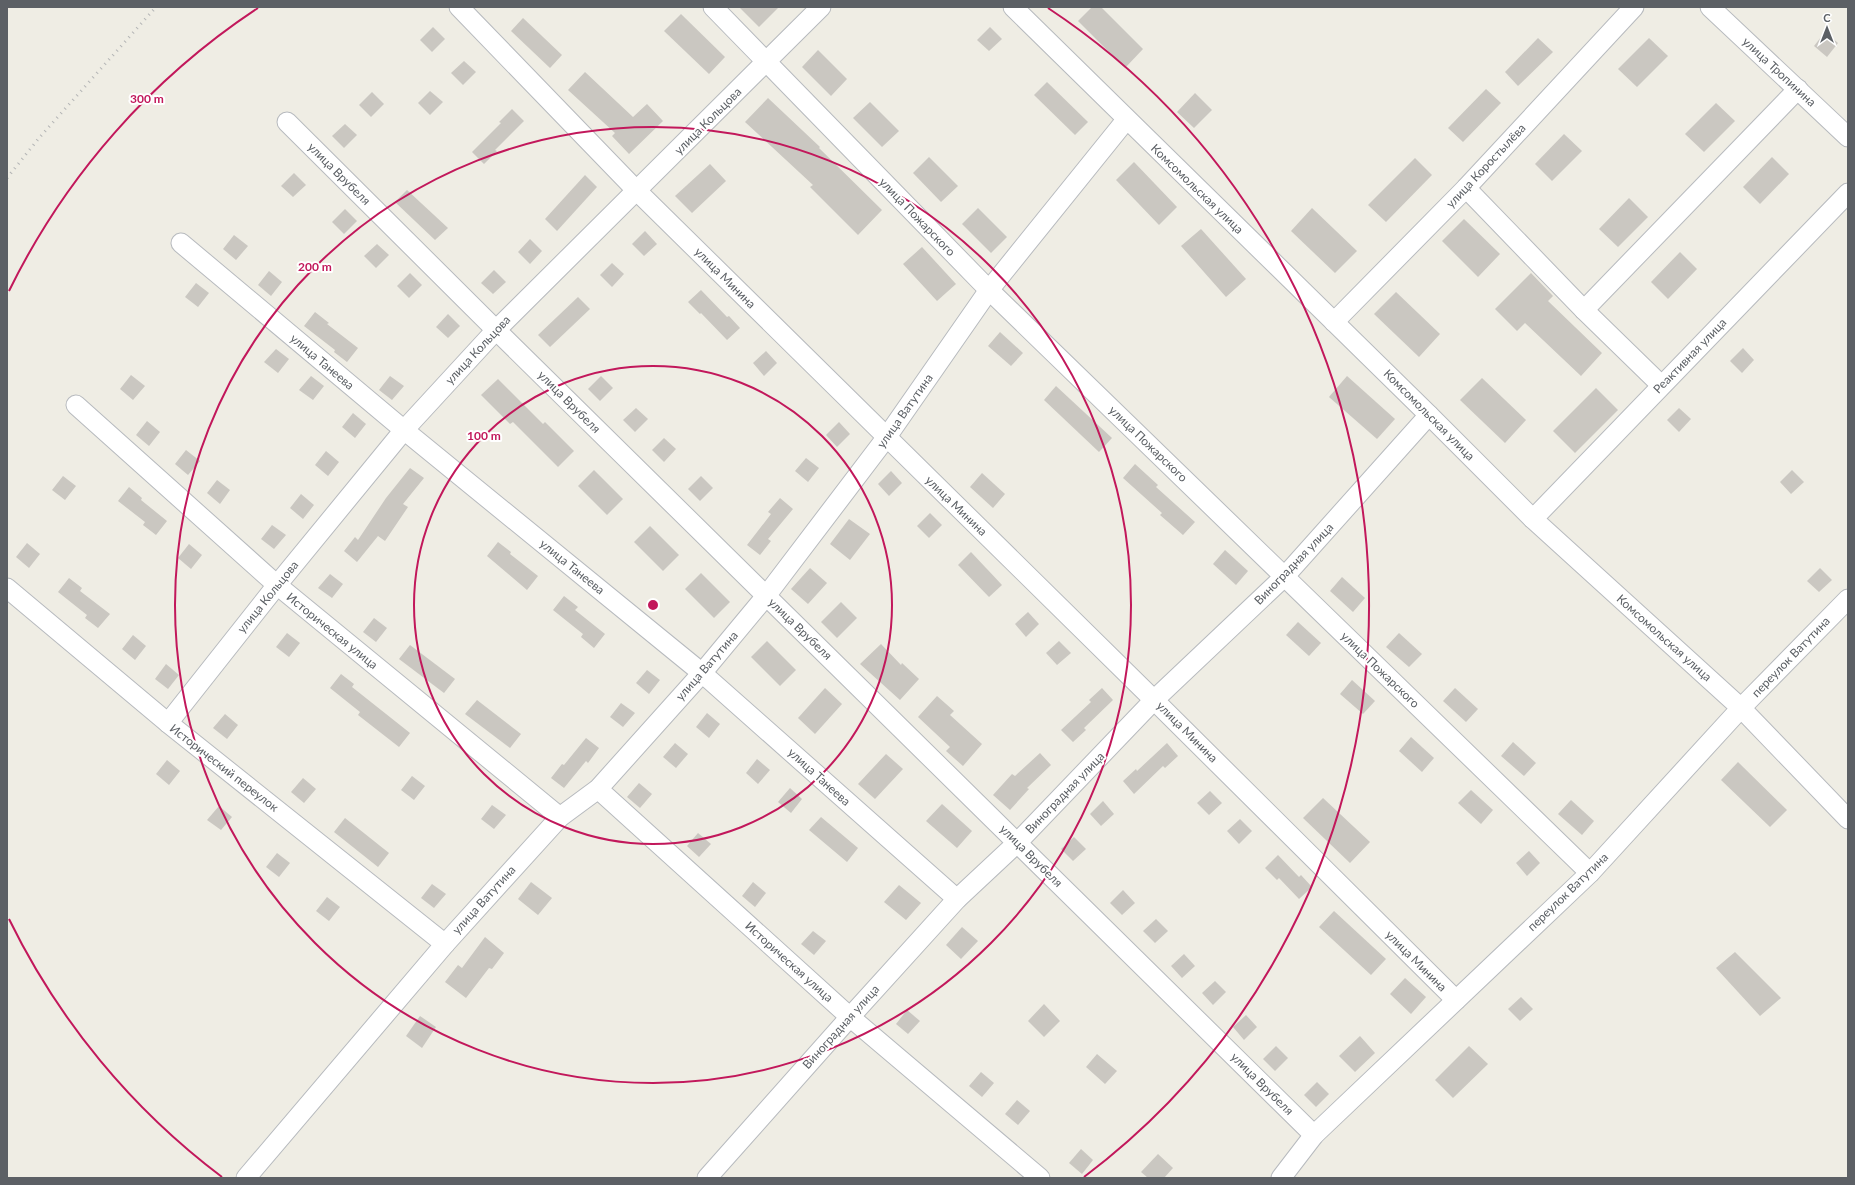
<svg xmlns="http://www.w3.org/2000/svg" width="1855" height="1185" font-family="Lato,sans-serif">
  <style>
    .building { fill: #cac7c1 }
    .lines { fill: none; stroke-linecap: round; stroke-linejoin: round }
    .minor-casing { stroke: #b7babe; stroke-width: 21 }
    .minor { stroke: #fff; stroke-width: 19 }
    .rail { stroke: #b5b6b6; stroke-width: 3; stroke-dasharray: 1 5; stroke-linecap: butt }
    .ring { fill: none; stroke: #c2185b; stroke-width: 2 }
    .labels { text-anchor: middle; stroke-width: 4; stroke-linejoin: round; paint-order: stroke }
    .street-label { font-size: 12px; fill: #5c6065; stroke: #fff }
    .centre { fill: #c2185b; stroke: #fff; stroke-width: 2 }
    .ring-label { font-size: 12px; text-anchor: middle; font-weight: bold; fill: #c2185b; stroke: #fff; stroke-width: 4; stroke-linejoin: round; paint-order: stroke }
  </style>
  <rect width="100%" height="100%" fill="#efede4"/>
  <g class="building">
    <path d="M739,7h40l-20,20z"/>
    <path d="M1092,7h9l42,42 -18,19 -47,-47z"/>
    <path d="M681,14l44,43 -16,17 -45,-43z"/>
    <path d="M523,18l39,37 -12,13 -39,-37z"/>
    <path d="M433,27l12,12 -13,13 -12,-12z"/>
    <path d="M990,27l12,12 -13,12 -12,-11z"/>
    <path d="M1825,32l13,11 -11,14 -13,-11z"/>
    <path d="M1538,38l15,14 -35,34 -13,-14z"/>
    <path d="M1649,38l19,18 -31,31 -19,-18z"/>
    <path d="M818,50l29,29 -16,17 -29,-29z"/>
    <path d="M464,61l12,11 -13,13 -12,-12z"/>
    <path d="M585,72l48,45 14,-13 16,17 -34,33 -17,-18 3,-3 -47,-43z"/>
    <path d="M1047,82l41,40 -13,13 -41,-40z"/>
    <path d="M1486,89l15,14 -38,39 -15,-14z"/>
    <path d="M430,91l13,11 -13,13 -12,-12z"/>
    <path d="M372,92l12,12 -13,13 -12,-12z"/>
    <path d="M1195,93l17,17 -18,18 -17,-16z"/>
    <path d="M768,98l52,49 -1,1 63,62 -24,25 -48,-48 3,-2 -68,-63z"/>
    <path d="M870,102l29,29 -17,16 -29,-29z"/>
    <path d="M1716,103l19,18 -31,31 -19,-18z"/>
    <path d="M512,109l12,12 -29,29 2,1 -13,13 -12,-12 29,-29 -2,-1z"/>
    <path d="M345,124l12,11 -13,13 -12,-12z"/>
    <path d="M1564,134l18,17 -30,30 -17,-17z"/>
    <path d="M929,157l29,29 -17,16 -28,-29z"/>
    <path d="M1772,157l17,17 -29,30 -17,-17z"/>
    <path d="M1415,158l17,17 -46,47 -18,-17z"/>
    <path d="M1134,162l43,45 -18,18 -43,-45z"/>
    <path d="M710,164l16,17 -34,32 -17,-17z"/>
    <path d="M294,173l12,12 -13,12 -12,-11z"/>
    <path d="M585,175l12,12 -40,44 -12,-12z"/>
    <path d="M407,190l41,38 -13,12 -40,-38z"/>
    <path d="M1629,198l19,19 -30,30 -19,-18z"/>
    <path d="M978,208l29,29 -16,16 -29,-29z"/>
    <path d="M1312,208l45,43 -22,22 -44,-42z"/>
    <path d="M345,209l12,12 -13,13 -12,-12z"/>
    <path d="M1464,219l36,35 -22,23 -36,-36z"/>
    <path d="M1201,229l45,50 -20,18 -45,-51z"/>
    <path d="M645,231l12,13 -13,12 -12,-12z"/>
    <path d="M234,235l14,11 -12,14 -13,-11z"/>
    <path d="M530,239l12,12 -12,13 -12,-12z"/>
    <path d="M377,244l12,11 -13,13 -12,-12z"/>
    <path d="M922,247l34,37 -19,17 -34,-37z"/>
    <path d="M1680,252l17,17 -29,30 -17,-17z"/>
    <path d="M612,263l12,11 -12,13 -12,-12z"/>
    <path d="M494,270l12,12 -13,12 -12,-11z"/>
    <path d="M269,271l13,11 -11,14 -13,-11z"/>
    <path d="M410,273l12,12 -13,13 -12,-12z"/>
    <path d="M1531,273l22,23 -5,5 54,52 -21,23 -56,-53 -8,8 -22,-22z"/>
    <path d="M196,283l13,10 -11,14 -13,-10z"/>
    <path d="M701,290l26,27 2,-1 11,12 -13,12 -26,-27 -1,1 -12,-12z"/>
    <path d="M1396,292l44,42 -21,23 -45,-43z"/>
    <path d="M578,297l12,12 -40,38 -12,-12z"/>
    <path d="M315,312l14,11 -2,1 31,24 -11,14 -13,-10 1,-2 -31,-24z"/>
    <path d="M448,314l12,12 -12,12 -12,-11z"/>
    <path d="M1000,332l23,21 -12,13 -23,-20z"/>
    <path d="M1743,348l11,12 -12,13 -12,-12z"/>
    <path d="M276,349l13,10 -11,14 -14,-11z"/>
    <path d="M766,351l11,12 -13,13 -11,-13z"/>
    <path d="M131,375l14,11 -12,14 -13,-11z"/>
    <path d="M311,376l13,10 -11,14 -14,-10z"/>
    <path d="M390,376l14,10 -12,14 -13,-10z"/>
    <path d="M601,376l12,12 -13,13 -12,-12z"/>
    <path d="M1347,376l48,43 -18,20 -48,-42z"/>
    <path d="M1482,378l44,42 -21,23 -45,-43z"/>
    <path d="M498,379l45,45 2,-2 29,29 -16,16 -45,-45 -3,2 -29,-29z"/>
    <path d="M1056,386l56,52 -13,14 -55,-52z"/>
    <path d="M1596,388l22,22 -43,43 -22,-22z"/>
    <path d="M636,408l12,11 -13,13 -12,-12z"/>
    <path d="M1679,408l12,11 -12,13 -12,-12z"/>
    <path d="M353,413l13,11 -11,14 -13,-11z"/>
    <path d="M147,421l13,11 -11,14 -13,-11z"/>
    <path d="M839,422l11,12 -13,13 -11,-12z"/>
    <path d="M664,438l12,11 -12,13 -12,-12z"/>
    <path d="M186,450l14,11 -12,14 -13,-11z"/>
    <path d="M326,451l13,11 -11,14 -13,-11z"/>
    <path d="M806,458l13,10 -11,14 -13,-11z"/>
    <path d="M1135,464l23,21 -2,2 39,35 -12,13 -23,-20 2,-2 -39,-35z"/>
    <path d="M410,468l14,10 -21,26 5,3 -23,34 -7,-5 -21,26 -13,-11 11,-14 3,3 28,-42z"/>
    <path d="M594,470l29,29 -16,16 -29,-29z"/>
    <path d="M1792,470l12,12 -13,12 -11,-12z"/>
    <path d="M891,471l11,12 -13,13 -11,-12z"/>
    <path d="M982,473l23,21 -12,14 -23,-21z"/>
    <path d="M63,476l13,10 -11,14 -13,-10z"/>
    <path d="M701,476l12,12 -13,13 -12,-12z"/>
    <path d="M217,480l13,10 -10,14 -13,-11z"/>
    <path d="M129,487l13,11 -1,2 26,21 -11,14 -13,-10 2,-3 -27,-21z"/>
    <path d="M301,494l13,11 -11,14 -13,-11z"/>
    <path d="M780,498l13,11 -25,30 3,2 -11,14 -13,-10 24,-31 -3,-2z"/>
    <path d="M930,513l12,12 -13,13 -12,-12z"/>
    <path d="M849,519l21,15 -20,26 -20,-16z"/>
    <path d="M272,525l14,10 -12,14 -13,-10z"/>
    <path d="M650,526l29,29 -16,16 -29,-29z"/>
    <path d="M498,542l13,10 -1,2 28,22 -11,14 -40,-34z"/>
    <path d="M27,543l13,11 -11,14 -13,-11z"/>
    <path d="M189,544l13,11 -11,14 -13,-11z"/>
    <path d="M1225,550l23,21 -12,14 -23,-21z"/>
    <path d="M971,552l31,33 -13,12 -31,-32z"/>
    <path d="M810,568l17,15 -19,21 -17,-15z"/>
    <path d="M1820,568l12,12 -13,12 -12,-11z"/>
    <path d="M701,573l29,29 -16,16 -29,-29z"/>
    <path d="M330,574l13,10 -11,14 -14,-10z"/>
    <path d="M1342,577l23,21 -12,14 -23,-21z"/>
    <path d="M69,578l13,10 -2,3 30,23 -12,14 -13,-10 2,-3 -29,-23z"/>
    <path d="M564,596l14,11 -3,3 30,24 -11,14 -13,-11 2,-3 -30,-24z"/>
    <path d="M841,602l16,16 -20,20 -16,-16z"/>
    <path d="M1028,612l11,12 -13,13 -11,-13z"/>
    <path d="M374,618l13,10 -11,14 -13,-10z"/>
    <path d="M1298,622l23,21 -12,13 -23,-21z"/>
    <path d="M287,633l13,10 -11,14 -13,-10z"/>
    <path d="M1399,633l23,21 -13,13 -23,-20z"/>
    <path d="M133,635l13,11 -11,14 -13,-11z"/>
    <path d="M767,641l29,29 -16,16 -29,-29z"/>
    <path d="M1059,641l12,12 -14,12 -11,-12z"/>
    <path d="M881,644l20,21 1,-2 17,16 -19,21 -40,-36z"/>
    <path d="M410,645l45,34 -11,14 -45,-34z"/>
    <path d="M166,664l13,11 -11,14 -13,-10z"/>
    <path d="M647,670l13,10 -11,14 -13,-11z"/>
    <path d="M341,674l13,10 -2,3 58,46 -11,14 -41,-32 2,-3 -30,-24z"/>
    <path d="M1352,680l23,21 -12,13 -23,-20z"/>
    <path d="M825,688l17,16 -27,30 -17,-16z"/>
    <path d="M1102,688l11,12 -29,28 2,2 -13,12 -12,-12 30,-28 -2,-2z"/>
    <path d="M1455,688l23,21 -12,13 -23,-21z"/>
    <path d="M937,696l17,15 -4,4 32,29 -19,22 -17,-15 4,-4 -32,-30z"/>
    <path d="M477,700l44,34 -11,14 -45,-34z"/>
    <path d="M621,703l14,10 -12,14 -13,-10z"/>
    <path d="M707,713l13,11 -11,14 -13,-11z"/>
    <path d="M225,714l13,11 -11,14 -14,-11z"/>
    <path d="M1411,737l23,21 -12,14 -23,-21z"/>
    <path d="M586,738l13,10 -11,15 -2,-2 -22,27 -13,-10 11,-14 2,1z"/>
    <path d="M1513,742l23,21 -12,13 -23,-20z"/>
    <path d="M675,743l13,11 -12,14 -13,-11z"/>
    <path d="M1167,743l11,13 -13,12 -2,-2 -29,28 -11,-13 13,-12 1,2z"/>
    <path d="M1040,753l11,12 -24,23 2,1 -19,21 -17,-15 19,-21 3,2z"/>
    <path d="M886,754l17,15 -28,30 -17,-15z"/>
    <path d="M757,759l13,11 -12,14 -12,-11z"/>
    <path d="M167,760l13,11 -11,14 -13,-11z"/>
    <path d="M1738,762l49,48 -17,17 -49,-47z"/>
    <path d="M412,776l13,10 -11,14 -13,-10z"/>
    <path d="M303,778l13,11 -12,14 -13,-11z"/>
    <path d="M639,783l13,11 -12,14 -13,-11z"/>
    <path d="M790,788l12,11 -11,14 -13,-11z"/>
    <path d="M1471,790l22,20 -12,14 -23,-21z"/>
    <path d="M1210,791l12,12 -13,12 -12,-12z"/>
    <path d="M1323,798l47,44 -20,21 -47,-45z"/>
    <path d="M1571,800l23,21 -12,14 -24,-21z"/>
    <path d="M1103,801l11,13 -13,12 -11,-12z"/>
    <path d="M942,804l30,27 -15,17 -31,-27z"/>
    <path d="M492,805l14,10 -12,14 -13,-10z"/>
    <path d="M219,806l13,11 -11,13 -14,-10z"/>
    <path d="M821,817l37,31 -11,14 -38,-32z"/>
    <path d="M345,818l44,35 -11,14 -44,-35z"/>
    <path d="M1240,819l12,12 -13,13 -12,-13z"/>
    <path d="M698,833l13,11 -12,13 -12,-11z"/>
    <path d="M1074,837l12,12 -13,12 -12,-12z"/>
    <path d="M1529,851l11,12 -13,13 -11,-13z"/>
    <path d="M277,853l13,10 -11,14 -13,-10z"/>
    <path d="M1278,855l21,22 2,-2 11,12 -13,12 -20,-21 -2,2 -12,-12z"/>
    <path d="M531,882l21,16 -14,17 -20,-16z"/>
    <path d="M753,882l13,11 -11,14 -13,-11z"/>
    <path d="M432,884l14,10 -12,14 -13,-10z"/>
    <path d="M899,885l22,18 -15,17 -22,-18z"/>
    <path d="M1123,890l12,13 -13,12 -12,-12z"/>
    <path d="M327,897l13,10 -11,14 -13,-10z"/>
    <path d="M1334,911l52,48 -15,16 -52,-48z"/>
    <path d="M1156,919l12,12 -13,12 -12,-12z"/>
    <path d="M962,927l16,14 -17,18 -15,-14z"/>
    <path d="M813,931l13,10 -12,14 -13,-11z"/>
    <path d="M485,937l19,16 -12,16 -3,-1 -23,30 -21,-16 13,-17 4,3z"/>
    <path d="M1735,952l46,46 -21,18 -44,-48z"/>
    <path d="M1184,954l11,12 -13,12 -11,-12z"/>
    <path d="M1405,978l21,19 -15,17 -21,-20z"/>
    <path d="M1215,981l11,11 -13,13 -11,-12z"/>
    <path d="M1521,997l12,12 -13,12 -12,-12z"/>
    <path d="M1044,1004l16,17 -16,16 -16,-16z"/>
    <path d="M907,1010l13,11 -12,13 -12,-10z"/>
    <path d="M1246,1015l11,12 -13,13 -11,-13z"/>
    <path d="M420,1016l16,11 -14,21 -16,-12z"/>
    <path d="M1360,1036l15,17 -20,19 -16,-16z"/>
    <path d="M1276,1046l12,12 -13,13 -12,-12z"/>
    <path d="M1469,1046l19,18 -35,34 -18,-18z"/>
    <path d="M1097,1054l20,17 -12,13 -19,-17z"/>
    <path d="M981,1072l13,11 -12,14 -13,-11z"/>
    <path d="M1317,1082l12,12 -13,13 -12,-12z"/>
    <path d="M1017,1100l13,11 -12,14 -13,-11z"/>
    <path d="M1081,1149l12,11 -11,14 -13,-11z"/>
    <path d="M1158,1154l15,14 -9,10h-16l-7,-6z"/>
  </g>
  <g class="lines">
    <defs>
      <g id="minor">
        <path d="M459,7l178,184 517,509 302,300"/>
        <path d="M713,7l276,283 601,583"/>
        <path d="M1013,7l416,408 104,104 208,189 107,111"/>
        <path d="M1710,7l138,130"/>
        <path d="M287,122l209,208 818,805"/>
        <path d="M1466,188l118,122 77,75"/>
        <path d="M181,243l223,187 298,243 255,226"/>
        <path d="M1584,310l214,-221"/>
        <path d="M1334,322l132,-134 168,-181"/>
        <path d="M76,405l201,180 283,232"/>
        <path d="M1533,519l315,-326"/>
        <path d="M7,588l161,135 277,221"/>
        <path d="M168,723l109,-138 127,-155 92,-100 325,-323"/>
        <path d="M598,789l252,228 190,161"/>
        <path d="M246,1178l199,-234 115,-127 38,-28 104,-116 64,-77 120,-158 103,-148 137,-170"/>
        <path d="M707,1178l143,-161 107,-118 60,-56 137,-143 131,-124 144,-161"/>
        <path d="M1281,1178l33,-43 276,-262 151,-165 107,-109"/>
      </g>
    </defs>
    <use href="#minor" class="minor-casing"/>
    <use href="#minor" class="minor"/>
    <path class="rail" d="M7,178l32,-40 117,-131"/>
  </g>
  <g class="ring">
    <circle cx="653" cy="605" r="239"/>
    <circle cx="653" cy="605" r="478"/>
    <path d="M222 1177A716 716 0 0 1 9 919M9 291A716 716 0 0 1 258 8M1048 8A716 716 0 0 1 1084 1177"/>
  </g>
  <g class="labels">
    <g class="street-label">
      <text transform="translate(1779 72) rotate(43)" y="4">улица Тропинина</text>
      <text transform="translate(708 121) rotate(-45)" y="4">улица Кольцова</text>
      <text transform="translate(1486 166) rotate(-47)" y="4">улица Коростылёва</text>
      <text transform="translate(339 174) rotate(45)" y="4">улица Врубеля</text>
      <text transform="translate(1197 189) rotate(44)" y="4">Комсомольская улица</text>
      <text transform="translate(917 217) rotate(46)" y="4">улица Пожарского</text>
      <text transform="translate(725 278) rotate(45)" y="4">улица Минина</text>
      <text transform="translate(478 350) rotate(-47)" y="4">улица Кольцова</text>
      <text transform="translate(1690 356) rotate(-46)" y="4">Реактивная улица</text>
      <text transform="translate(322 362) rotate(40)" y="4">улица Танеева</text>
      <text transform="translate(569 402) rotate(45)" y="4">улица Врубеля</text>
      <text transform="translate(905 411) rotate(-55)" y="4">улица Ватутина</text>
      <text transform="translate(1429 415) rotate(45)" y="4">Комсомольская улица</text>
      <text transform="translate(1148 444) rotate(44)" y="4">улица Пожарского</text>
      <text transform="translate(956 506) rotate(44)" y="4">улица Минина</text>
      <text transform="translate(1294 564) rotate(-46)" y="4">Виноградная улица</text>
      <text transform="translate(572 567) rotate(39)" y="4">улица Танеева</text>
      <text transform="translate(268 597) rotate(-51)" y="4">улица Кольцова</text>
      <text transform="translate(800 629) rotate(44)" y="4">улица Врубеля</text>
      <text transform="translate(332 631) rotate(39)" y="4">Историческая улица</text>
      <text transform="translate(1664 638) rotate(42)" y="4">Комсомольская улица</text>
      <text transform="translate(1791 657) rotate(-46)" y="4">переулок Ватутина</text>
      <text transform="translate(707 666) rotate(-49)" y="4">улица Ватутина</text>
      <text transform="translate(1380 670) rotate(44)" y="4">улица Пожарского</text>
      <text transform="translate(1187 732) rotate(45)" y="4">улица Минина</text>
      <text transform="translate(224 768) rotate(38)" y="4">Исторический переулок</text>
      <text transform="translate(819 777) rotate(42)" y="4">улица Танеева</text>
      <text transform="translate(1065 793) rotate(-46)" y="4">Виноградная улица</text>
      <text transform="translate(1031 856) rotate(45)" y="4">улица Врубеля</text>
      <text transform="translate(1568 892) rotate(-44)" y="4">переулок Ватутина</text>
      <text transform="translate(484 900) rotate(-48)" y="4">улица Ватутина</text>
      <text transform="translate(1416 961) rotate(45)" y="4">улица Минина</text>
      <text transform="translate(789 962) rotate(42)" y="4">Историческая улица</text>
      <text transform="translate(841 1027) rotate(-48)" y="4">Виноградная улица</text>
      <text transform="translate(1262 1084) rotate(45)" y="4">улица Врубеля</text>
    </g>
  </g>
  <circle cx="653" cy="605" r="6" class="centre"/>
  <g class="ring-label">
    <text x="147" y="103">300 m</text>
    <text x="315" y="271">200 m</text>
    <text x="484" y="440">100 m</text>
  </g>
  <rect width="1855" height="1185" fill="none" stroke="#5c6065" stroke-width="16"/>
  <g transform="translate(1827 28)" stroke="#ffffff" stroke-width="3" paint-order="stroke">
  <path d="M0-3L7 15L0 10L-7 15Z" fill="#5c6065"/>
  <text y="-6" font-size="11" font-weight="bold" text-anchor="middle" fill="#5c6065">С</text>
  </g>
</svg>
